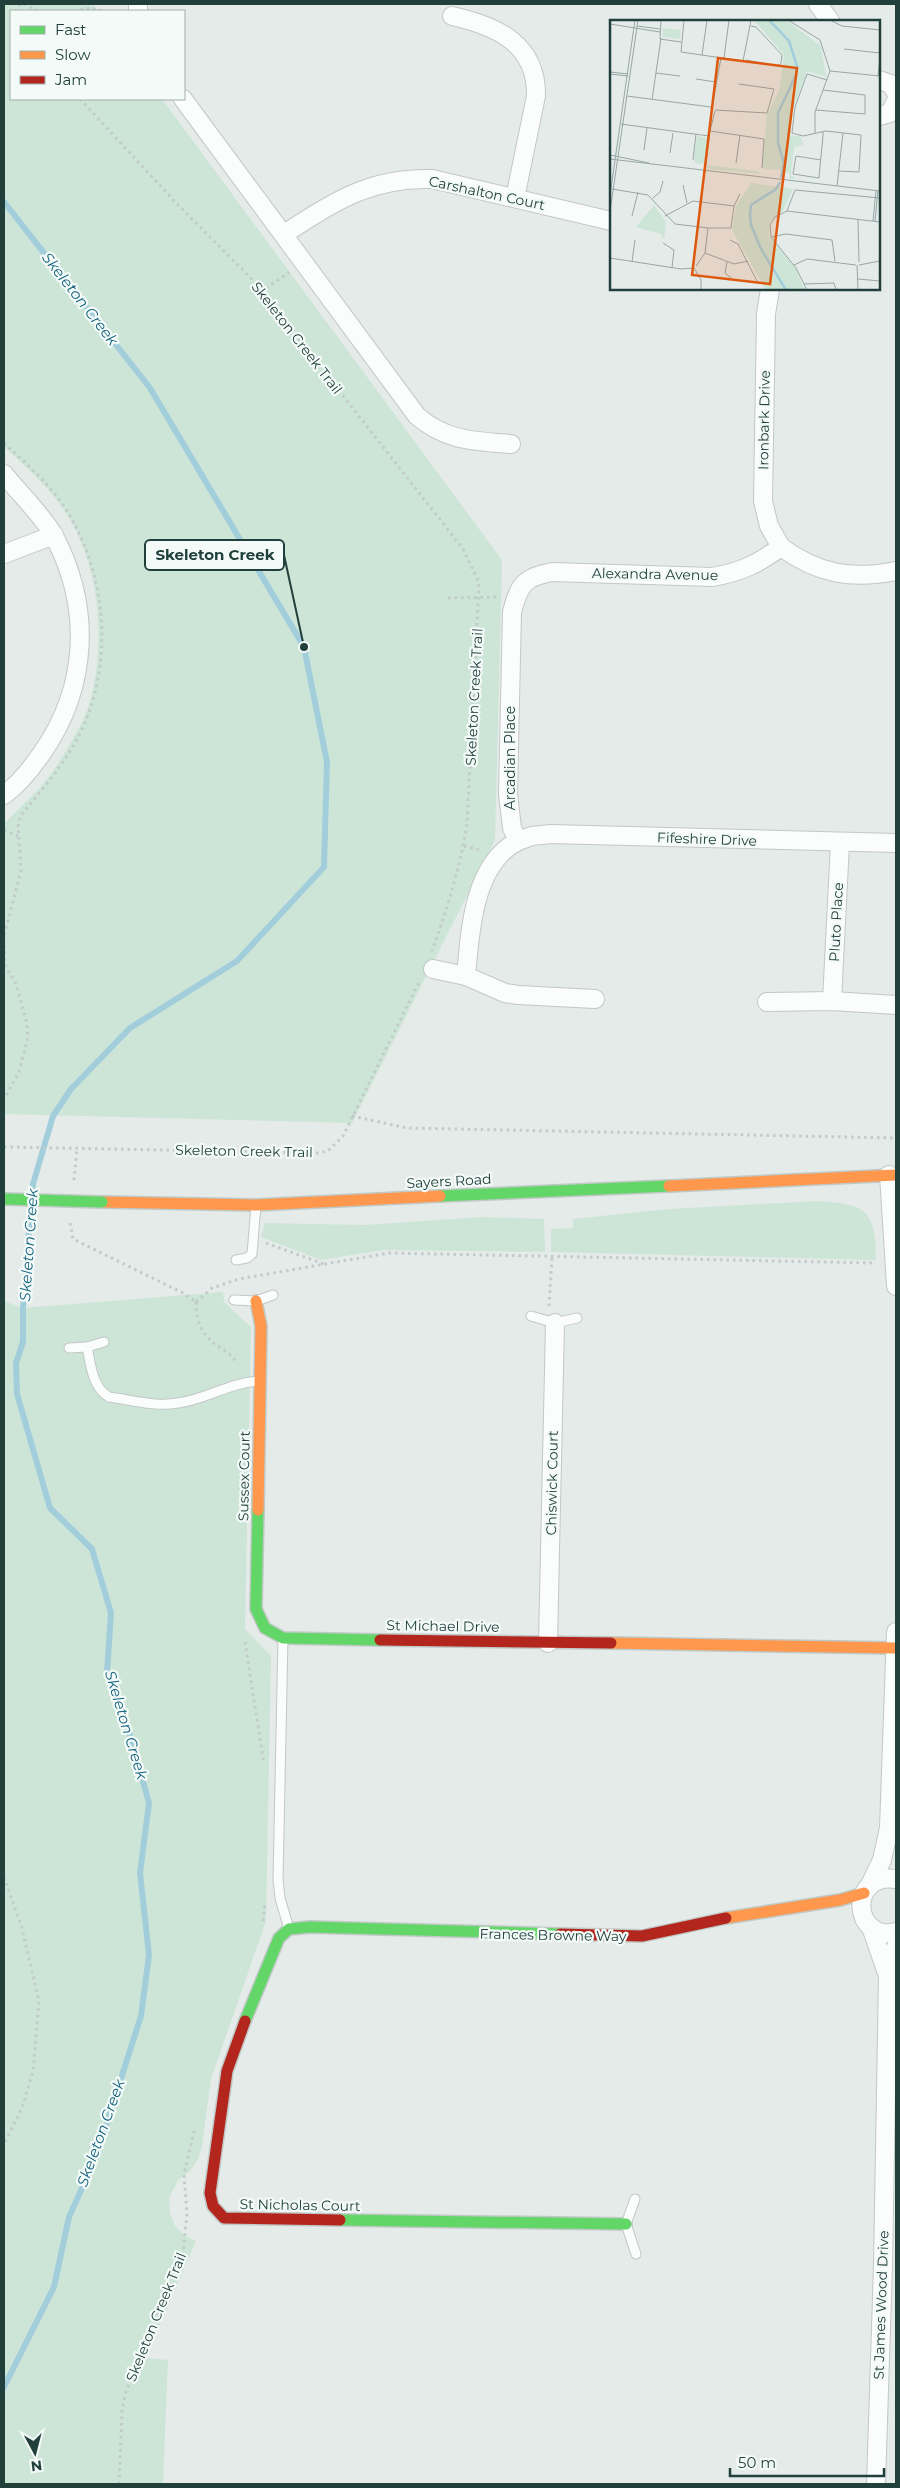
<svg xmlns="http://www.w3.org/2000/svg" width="900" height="2488" font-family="Montserrat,sans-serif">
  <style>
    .green { fill: #cde5d7 }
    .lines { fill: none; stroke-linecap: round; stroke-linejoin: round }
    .stream { stroke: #a2cedc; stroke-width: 6 }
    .lane-casing { stroke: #c2c8c6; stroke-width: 11 }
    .street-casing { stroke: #c2c8c6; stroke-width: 20 }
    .fast-casing { stroke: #c0c9c6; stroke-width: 14 }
    .slow-casing { stroke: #c0c9c6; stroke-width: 14 }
    .jam-casing { stroke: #c0c9c6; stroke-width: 14 }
    .path { stroke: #c1cbc9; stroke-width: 3; stroke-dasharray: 2.5 4; stroke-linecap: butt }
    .lane { stroke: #fbfcfc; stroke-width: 9 }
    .street { stroke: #fbfcfc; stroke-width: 18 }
    .fast { stroke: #63d668; stroke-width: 11 }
    .slow { stroke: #ff974d; stroke-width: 11 }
    .jam { stroke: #b3261e; stroke-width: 11 }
    .fast-bridge-casing { stroke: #c0c9c6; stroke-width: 14; stroke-linecap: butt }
    .fast-bridge { stroke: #63d668; stroke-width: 11 }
    .labels { text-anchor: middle; stroke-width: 4.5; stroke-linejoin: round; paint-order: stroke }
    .street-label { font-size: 14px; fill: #21403c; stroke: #f3faf7 }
    .water-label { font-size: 15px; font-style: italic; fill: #166381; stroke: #f3faf7 }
    .inset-river { fill: none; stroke: #a2cedc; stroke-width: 2.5 }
    .inset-road { fill: none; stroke: #97a7a4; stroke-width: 1 }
    .view { fill: #de580e; fill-opacity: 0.15; stroke: #de580e; stroke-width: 2.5 }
    .inset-edge { fill: none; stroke: #21403c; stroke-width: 2.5 }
    .leader { fill: none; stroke: #21403c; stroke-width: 2 }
    .callout-dot { fill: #21403c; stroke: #f3faf7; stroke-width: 2 }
    .callout { fill: #f3faf7; stroke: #21403c; stroke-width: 2 }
    .callout-label { font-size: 15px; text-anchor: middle; font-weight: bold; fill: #21403c }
  </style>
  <rect width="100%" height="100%" fill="#e5ebe9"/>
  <g class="green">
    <path d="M4,4h88l5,7h-86v88h151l340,461 -7,280 -143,283 -348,-9v-290c16,-17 36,-34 49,-53 10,-14 30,-48 35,-63 19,-60 13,-145 -24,-198 -16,-24 -39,-44 -60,-63z"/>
    <path d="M817,1201c48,3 59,8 59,59l-325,-8v-23l22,-1v-9l96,-10z"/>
    <path d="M482,1217l62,2 1,33 -162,-2 -62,10 -60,-23 4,-14 99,2z"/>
    <path d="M223,1292l1,10 27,25 -6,302 26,27 -5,265 -55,158 -9,67 -4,13 -8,12 -12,9 -9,18 1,15 5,13 10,10 11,5 -51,117 23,2 -5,124h-159v-1183l19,7z"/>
  </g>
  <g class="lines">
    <g class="stream">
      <path d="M4,202l146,186 154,259 23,115 -3,105 -87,94 -107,67 -59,61 -18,27 -20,68 -1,11"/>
      <path d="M4,2387l50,-100 15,-70 27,-60 45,-141 8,-61 -9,-82 9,-70 -20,-71 -22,-60 4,-59 -19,-64 -42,-41 -33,-114 -1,-31 7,-21v-34l8,-103"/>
    </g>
    <defs>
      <g id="lane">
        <path d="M236,1260l11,-2 5,-4 4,-49"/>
        <path d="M234,1300l22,1 17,-6"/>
        <path d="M531,1316l24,7 22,-5"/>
        <path d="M87,1347c4,18 5,40 22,50 22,3 47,10 69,6 29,-4 53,-21 82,-22"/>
        <path d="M69,1348l18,-1 17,-5"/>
        <path d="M283,1638l-5,241 2,19 9,31"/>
        <path d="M635,2199l-9,25 10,30"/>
      </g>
      <g id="street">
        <path d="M818,4l12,17"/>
        <path d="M138,11v-7"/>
        <path d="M452,16c45,10 85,28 84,80l-21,102"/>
        <path d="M879,80l12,4 5,9"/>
        <path d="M183,99l234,317c29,25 57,25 94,28"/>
        <path d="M879,116l11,-3 6,-12"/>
        <path d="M284,234c50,-32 86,-57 148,-55l179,42"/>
        <path d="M770,289l-4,25 -3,187 6,25 12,21"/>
        <path d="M4,474c14,18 40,43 50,62 38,72 34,151 -12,217 -11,16 -23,31 -38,42"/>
        <path d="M4,554l50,-19"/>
        <path d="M518,841l14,-5 19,-2 345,9"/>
        <path d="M433,969l33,7 39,17 13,2 77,4"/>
        <path d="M466,976c4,-44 7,-112 52,-135l-6,-13 -4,-34 4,-182c7,-27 12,-35 40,-40l160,5c30,-5 45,-13 69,-30 37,27 70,33 115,24"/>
        <path d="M832,1001l8,-158"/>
        <path d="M767,1002l65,-1 64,4"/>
        <path d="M889,1175l7,111"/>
        <path d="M548,1643l7,-320"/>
        <path d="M896,1879c-49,-7 -43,64 0,53"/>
        <path d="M869,1887l13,-27 7,-32 7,-196"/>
        <path d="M871,1927l17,49"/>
        <path d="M876,2484l7,-218 5,-290 8,-29"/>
      </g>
      <g id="fast">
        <path d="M440,1196l229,-10"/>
        <path d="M258,1510l-2,99 9,19 18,10 97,2"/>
        <path d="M245,2021l34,-83 10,-9 21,-2 250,7"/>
        <path d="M340,2220l286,4"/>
      </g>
      <g id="slow">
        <path d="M669,1186l227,-11"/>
        <path d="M102,1202l154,3 184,-9"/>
        <path d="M256,1301l5,25 -3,184"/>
        <path d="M611,1643l284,5"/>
        <path d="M726,1918l114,-18 24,-7"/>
      </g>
      <g id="jam">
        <path d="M380,1640l231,3"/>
        <path d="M560,1934l82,2 84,-18"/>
        <path d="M245,2021l-18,50 -17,122 3,13 11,12 116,2"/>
      </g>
    </defs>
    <use href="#lane" class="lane-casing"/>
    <use href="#street" class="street-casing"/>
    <use href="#fast" class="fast-casing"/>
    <use href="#slow" class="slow-casing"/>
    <use href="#jam" class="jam-casing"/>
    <g class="path">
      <path d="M19,4l3,7"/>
      <path d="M24,4l15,7"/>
      <path d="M74,11l16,-3 13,3"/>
      <path d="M80,99l100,108 70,70 213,272 16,33 -12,242c-7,43 -20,86 -35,127"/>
      <path d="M261,292l28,-20"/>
      <path d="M4,443c24,22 50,45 66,73 34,59 42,134 18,199 -14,38 -41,69 -67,100l-3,9 3,47 -17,65 1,29 11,19 11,40 1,13 -9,35 -15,27"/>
      <path d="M448,598l50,-1"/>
      <path d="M4,830l14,6"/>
      <path d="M464,846l16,4"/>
      <path d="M352,1116l55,12 489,10"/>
      <path d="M4,1147l314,6 10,-2 15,-15 77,-156"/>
      <path d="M74,1180l3,-32"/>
      <path d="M70,1223l3,16 110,54 13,9"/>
      <path d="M266,1243l58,21"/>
      <path d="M196,1302c0,13 3,27 12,36 9,10 23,13 29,26"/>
      <path d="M196,1302l16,-14 27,-9 150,-26 487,10"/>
      <path d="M549,1306l3,-49"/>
      <path d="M245,1642l19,122"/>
      <path d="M4,1877l18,51 17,74 -6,69 -11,37 -18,36"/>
      <path d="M263,1921l2,-18"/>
      <path d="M119,2484l3,-74 3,-16 58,-142 4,-38 -3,-39 10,-44"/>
    </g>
    <use href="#lane" class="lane"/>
    <use href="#street" class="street"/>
    <use href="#fast" class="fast"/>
    <use href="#slow" class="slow"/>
    <use href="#jam" class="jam"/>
    <defs>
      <path id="fast-bridge" d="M4,1199l98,3"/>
    </defs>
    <use href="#fast-bridge" class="fast-bridge-casing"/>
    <use href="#fast-bridge" class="fast-bridge"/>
  </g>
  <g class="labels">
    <g class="street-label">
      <text transform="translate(487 193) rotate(12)" y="5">Carshalton Court</text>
      <text transform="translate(297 338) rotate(52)" y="5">Skeleton Creek Trail</text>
      <text transform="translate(764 420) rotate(-89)" y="5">Ironbark Drive</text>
      <text transform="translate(655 574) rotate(1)" y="5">Alexandra Avenue</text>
      <text transform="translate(474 697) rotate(-87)" y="5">Skeleton Creek Trail</text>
      <text transform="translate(510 758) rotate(-90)" y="5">Arcadian Place</text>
      <text transform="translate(707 839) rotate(2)" y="5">Fifeshire Drive</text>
      <text transform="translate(836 922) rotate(-87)" y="5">Pluto Place</text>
      <text transform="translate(244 1151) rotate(1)" y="5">Skeleton Creek Trail</text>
      <text transform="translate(449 1181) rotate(-3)" y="5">Sayers Road</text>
      <text transform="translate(244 1476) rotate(-89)" y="5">Sussex Court</text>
      <text transform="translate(552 1483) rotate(-89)" y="5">Chiswick Court</text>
      <text transform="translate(443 1626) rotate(1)" y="5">St Michael Drive</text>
      <text transform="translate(553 1935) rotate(1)" y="5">Frances Browne Way</text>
      <text transform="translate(300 2205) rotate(1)" y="5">St Nicholas Court</text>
      <text transform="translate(881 2305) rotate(-88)" y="5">St James Wood Drive</text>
      <text transform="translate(156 2317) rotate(-68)" y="5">Skeleton Creek Trail</text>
    </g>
    <g class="water-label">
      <text transform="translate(80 299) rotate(52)" y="5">Skeleton Creek</text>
      <text transform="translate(29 1245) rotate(-86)" y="5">Skeleton Creek</text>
      <text transform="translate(126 1725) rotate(73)" y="5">Skeleton Creek</text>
      <text transform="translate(101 2133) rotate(-70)" y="5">Skeleton Creek</text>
    </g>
  </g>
  <g transform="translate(610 20)">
    <rect width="270" height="270" fill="#e5ebe9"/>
    <path d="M144,0h32l35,26 5,31 -19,-6 -14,38 -3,26 11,2 2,8 -9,2 -3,28 5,4h-7l1,-5 -8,-4 -18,-1 -2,-3 5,-52 12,-23 5,-36zM53,8l18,2 -1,9 -17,-2zM87,116l11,2 -4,26 -9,-1 -1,-4zM97,145l49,6 5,3 -53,-5zM141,163l42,6 -10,22 -13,11 -1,14 27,33 9,21h-39l-34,-60 4,-24zM44,185l12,17 -2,18 -3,-6 -25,-7z" fill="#cde5d7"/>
    <path class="inset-river" d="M159,0l20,21 8,25 -1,9 -18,38v30l6,20 -3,15M170,162l-4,7 -25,16 -1,9 1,11 10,24 25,41"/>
    <path class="inset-road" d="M74,0l-3,32 62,9 8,-41M178,0l32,20 10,31 50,5M220,0l12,6 38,4M0,4l50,8M27,6l23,3M50,19l21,3M50,19l1,-19M234,29l36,4M92,35l5,-35M114,38l5,-38M136,40l33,6 2,-3 1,-8 -26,-28 -5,-1M0,52l18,2M46,53l24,3M0,54l18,2M268,56l2,-19M86,59l20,3M217,60l-20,-6 -12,33 -3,26 11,3 23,-5 35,4 -2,37 -20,-1M17,76l84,11M42,80l9,-62M102,87l9,-49M105,90l52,3 7,-24 -35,-5M206,90l49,4v-19l-42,-5M11,104l88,12M100,111l54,8 -2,29M100,111l5,-20M205,114v-22l15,-41M34,130l3,-22M60,133l3,-20M0,135l39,8M0,139l270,32M83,140l3,-26M211,140l-25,-4 -3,18 26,4v-1l4,-41v-4M126,143l4,-28M95,153l4,-36M73,165l4,18M227,166l6,-53M2,169l36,6 27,29 33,4h23l3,-22 6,-12M0,175l25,-175M43,178l7,-6 3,-11M0,191l28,-191M177,191l8,-21 85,8M22,196l6,-24M55,196l28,-15 41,5M248,200l1,42M263,201l3,-30M265,201l3,-31M161,217l15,-3 46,6 3,21M120,220l8,4 20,39M53,223l11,7 -2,18M95,233l29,11 14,-3M0,238l71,11 13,-1M22,242l3,-22M117,242l-2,11 6,5M184,245l13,-6 49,6M247,245l1,25M249,245l21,-4M86,246l9,-13 3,-25M84,248l7,12v10M248,259l22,2M194,264l30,-1 2,7M197,270l-11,-22 -25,-31 -1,-12 5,-8 12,-6 93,11"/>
    <path class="view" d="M108,38l79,10 -27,216 -78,-9z"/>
    <rect width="270" height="270" class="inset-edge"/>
  </g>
  <path class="leader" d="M304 647L284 555"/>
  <circle class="callout-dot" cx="304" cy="647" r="5"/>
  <rect class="callout" x="145" y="540" width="139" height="30" rx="5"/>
  <g class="callout-label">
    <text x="215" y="560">Skeleton Creek</text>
  </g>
  <rect width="900" height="2488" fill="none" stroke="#21403c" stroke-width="10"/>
  <rect x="10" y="10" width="175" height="90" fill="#f3faf7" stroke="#9fb0ac"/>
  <rect x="20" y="26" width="25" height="8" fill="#63d668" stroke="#9fb0ac"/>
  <text x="55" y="35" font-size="15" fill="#21403c">Fast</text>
  <rect x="20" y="51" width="25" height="8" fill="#ff974d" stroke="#9fb0ac"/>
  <text x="55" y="60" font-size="15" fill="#21403c">Slow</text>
  <rect x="20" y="76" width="25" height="8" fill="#b3261e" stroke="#9fb0ac"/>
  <text x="55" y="85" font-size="15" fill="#21403c">Jam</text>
  <g transform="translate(35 2453) rotate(173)" stroke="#f3faf7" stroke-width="4" paint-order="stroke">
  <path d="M0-4L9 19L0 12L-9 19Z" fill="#21403c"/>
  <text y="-8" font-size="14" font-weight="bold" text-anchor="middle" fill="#21403c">N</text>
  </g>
  <path d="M730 2468v8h154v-8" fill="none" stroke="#21403c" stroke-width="2.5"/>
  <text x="738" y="2468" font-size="15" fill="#21403c" stroke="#f3faf7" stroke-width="4" paint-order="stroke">50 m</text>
</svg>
